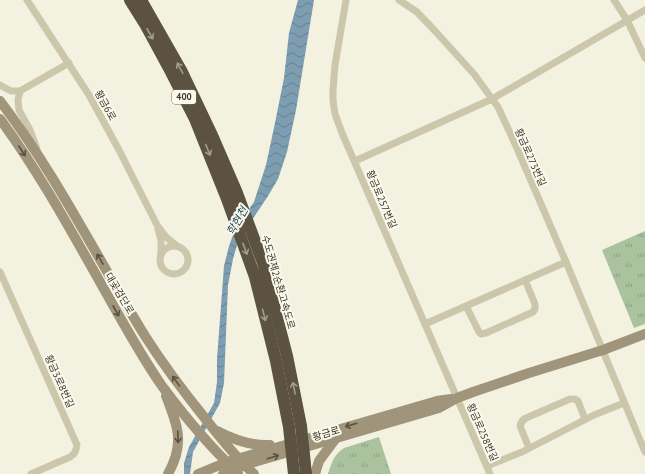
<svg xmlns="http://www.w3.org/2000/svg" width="645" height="474" font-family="'PT Sans','Noto Sans KR',sans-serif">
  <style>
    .grass { fill: url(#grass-tufts) }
    .water { fill: url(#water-waves) }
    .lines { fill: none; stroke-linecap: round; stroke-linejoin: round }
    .street { stroke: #ccc6aa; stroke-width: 7 }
    .secondary { stroke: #a0957b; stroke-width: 10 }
    .highway { stroke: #5b5241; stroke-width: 12 }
    .oneway { stroke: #a39d8e }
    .oneway2 { stroke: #595142 }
    .labels { text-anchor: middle; stroke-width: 4; stroke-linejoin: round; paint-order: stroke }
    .shield { fill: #fbf9ec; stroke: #746f64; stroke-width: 1 }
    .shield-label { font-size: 9px; font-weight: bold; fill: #3a342a }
    .street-label { font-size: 10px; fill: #3a342a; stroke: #fbf9ec }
    .water-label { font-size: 11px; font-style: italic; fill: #1e435c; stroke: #fbf9ec }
  </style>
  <defs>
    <pattern id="grass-tufts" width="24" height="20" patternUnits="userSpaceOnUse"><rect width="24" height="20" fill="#aac39e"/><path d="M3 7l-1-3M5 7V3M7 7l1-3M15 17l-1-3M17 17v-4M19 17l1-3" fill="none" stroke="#8b9f81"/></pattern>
    <pattern id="water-waves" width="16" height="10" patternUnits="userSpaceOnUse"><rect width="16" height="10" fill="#7d9db1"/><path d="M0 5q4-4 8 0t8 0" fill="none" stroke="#678190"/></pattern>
  </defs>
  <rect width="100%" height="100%" fill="#f3f1df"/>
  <g class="grass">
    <path d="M645,231v93l-11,4 -32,-78z"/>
    <path d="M379,437l12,37h-63c3,-10 6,-20 16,-26z"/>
  </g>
  <path class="water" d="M298,0h16l-18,110 -9,42 -9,27 -10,17 -22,33 -9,16 -4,14 -5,26 -4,98 -4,20 -27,49 -3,22h-6v-11l5,-16 25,-44 3,-21v-23l7,-93 5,-20 4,-11 8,-15 13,-18 12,-37 9,-42 9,-45 5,-45z"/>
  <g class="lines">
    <g class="street">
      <path d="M27,0l62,95 30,55 38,75 9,12 11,9"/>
      <path d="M346,0l-11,65 -2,25v10l2,14 7,19 148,341"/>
      <path d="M399,0l18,12 19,20 38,42 24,33 18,39 50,116 79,190"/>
      <path d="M614,0l13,20 18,38"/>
      <path d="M0,85l11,6h9l49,-28"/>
      <path d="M20,91l-2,9 1,10 11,20 7,19"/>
      <path d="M355,161l137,-62 153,-89"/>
      <path d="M158,229l3,11v15"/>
      <circle cx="174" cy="260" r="14"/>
      <path d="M0,272l77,173c-1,6 -2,9 -7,12l-39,17"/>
      <path d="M466,306l13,26 2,2 5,-1 47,-21 2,-3v-5l-10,-24"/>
      <path d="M425,324l141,-62"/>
      <path d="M529,448l-9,-22c1,-4 2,-6 6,-8l44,-19h5l3,2 7,18"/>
      <path d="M487,466l35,-14 72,-37 30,-12"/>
    </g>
    <g class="secondary">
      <path d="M0,101c56,73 97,157 145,235 18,28 38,55 59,81 16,20 31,40 50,57"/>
      <path d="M0,119c37,50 69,108 100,163 20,35 39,71 62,104 23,31 48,61 76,87"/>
      <path d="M166,396c12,30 19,48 2,78"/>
      <path d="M217,431c17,9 34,15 53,14"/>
      <path d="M198,474l29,-12 210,-61 14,-2"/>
      <path d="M223,474l11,-5 10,-4 195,-57 18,-10 16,-6 56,-19 74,-23 42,-16"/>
      <path d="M315,474l4,-13 17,-23"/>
    </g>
    <g class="highway">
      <path d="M130,0l15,24 26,48 24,47 32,80 28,78 21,84 13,66 5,47"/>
      <path d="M141,0l41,72 29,61 26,60 26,70 24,93 14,70 5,48"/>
    </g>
  </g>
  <defs><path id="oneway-shaft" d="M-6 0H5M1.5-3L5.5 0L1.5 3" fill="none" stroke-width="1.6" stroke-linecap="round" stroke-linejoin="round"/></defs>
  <g class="oneway">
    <use href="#oneway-shaft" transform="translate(150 34) rotate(61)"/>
    <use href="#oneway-shaft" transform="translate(180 68) rotate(-118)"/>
    <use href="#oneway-shaft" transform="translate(208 150) rotate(68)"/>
    <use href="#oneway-shaft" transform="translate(245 249) rotate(70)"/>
    <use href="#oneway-shaft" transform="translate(264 315) rotate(76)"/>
    <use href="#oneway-shaft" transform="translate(294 388) rotate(-101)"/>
  </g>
  <g class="oneway2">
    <use href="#oneway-shaft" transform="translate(22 151) rotate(57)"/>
    <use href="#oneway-shaft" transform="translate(100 259) rotate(-120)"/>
    <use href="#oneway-shaft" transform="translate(116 311) rotate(61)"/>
    <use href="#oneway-shaft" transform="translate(176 381) rotate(-126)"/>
    <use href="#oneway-shaft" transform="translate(351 425) rotate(164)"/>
    <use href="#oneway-shaft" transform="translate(178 437) rotate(88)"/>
    <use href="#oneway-shaft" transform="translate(273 457) rotate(-17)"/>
  </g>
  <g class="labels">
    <rect class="shield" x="172" y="90" width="24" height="14" rx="3"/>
    <g class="shield-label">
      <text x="184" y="100">400</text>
    </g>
    <g class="street-label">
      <text transform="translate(106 105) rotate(61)" y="4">황금6로</text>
      <text transform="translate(531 157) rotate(66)" y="4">황금로273번길</text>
      <text transform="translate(382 199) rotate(67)" y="4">황금로257번길</text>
      <text transform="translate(279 282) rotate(74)" y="4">수도권제2순환고속도로</text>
      <text transform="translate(120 293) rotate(59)" y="4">대곶검단로</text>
      <text transform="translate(60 381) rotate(66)" y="4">황금3로8번길</text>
      <text transform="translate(483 432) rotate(66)" y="4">황금로258번길</text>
      <text transform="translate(326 433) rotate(-16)" y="4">황금로</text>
    </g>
    <g class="water-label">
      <text transform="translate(237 221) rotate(-60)" y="4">학현천</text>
    </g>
  </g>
</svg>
